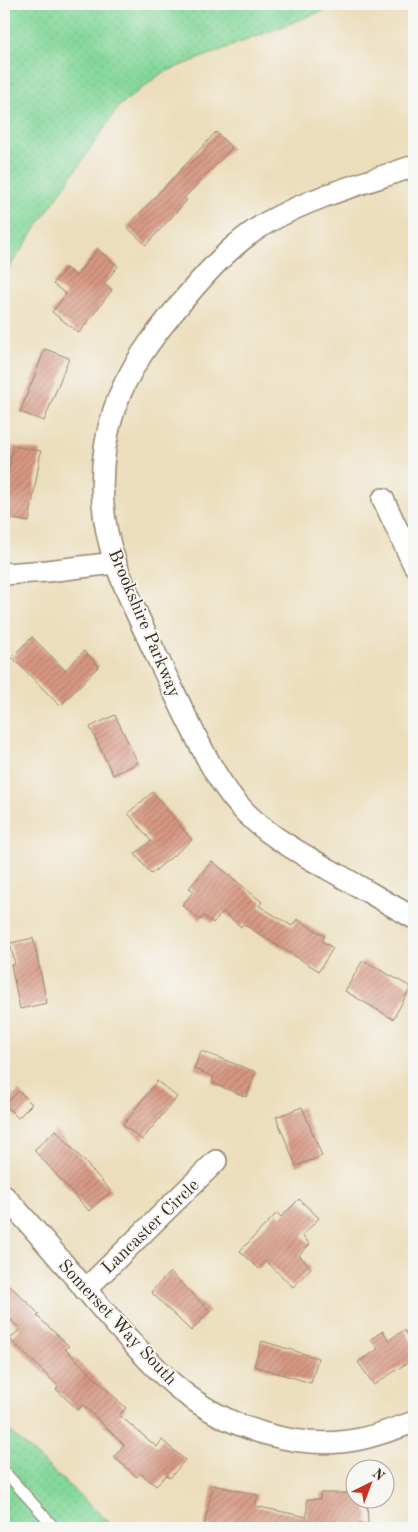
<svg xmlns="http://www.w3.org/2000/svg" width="418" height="1532" font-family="'Old Standard TT',serif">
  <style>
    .grass { fill: url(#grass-dots); stroke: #5f805c }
    .building { fill: url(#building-hatch) }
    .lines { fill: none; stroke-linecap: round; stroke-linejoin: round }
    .service-casing { stroke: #94846d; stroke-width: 12 }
    .minor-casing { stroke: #94846d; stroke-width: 24 }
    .service { stroke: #fff; stroke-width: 10 }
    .minor { stroke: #fff; stroke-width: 21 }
    .labels { text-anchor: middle; stroke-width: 4; stroke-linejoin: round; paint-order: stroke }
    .street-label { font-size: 18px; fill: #3b2a1e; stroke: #f6f6f2 }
  </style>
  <defs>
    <pattern id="grass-dots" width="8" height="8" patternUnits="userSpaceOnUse" patternTransform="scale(1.25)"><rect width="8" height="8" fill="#83d79a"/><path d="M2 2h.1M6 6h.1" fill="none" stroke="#72b984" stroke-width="1.8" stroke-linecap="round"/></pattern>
    <pattern id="building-hatch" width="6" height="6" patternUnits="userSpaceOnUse" patternTransform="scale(1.25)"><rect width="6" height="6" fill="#d89883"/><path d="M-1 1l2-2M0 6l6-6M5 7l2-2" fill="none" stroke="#b07c6b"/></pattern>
  </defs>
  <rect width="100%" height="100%" fill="#f6f6f2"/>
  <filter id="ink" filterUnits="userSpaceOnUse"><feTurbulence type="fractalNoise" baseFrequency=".02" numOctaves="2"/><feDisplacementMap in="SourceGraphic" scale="10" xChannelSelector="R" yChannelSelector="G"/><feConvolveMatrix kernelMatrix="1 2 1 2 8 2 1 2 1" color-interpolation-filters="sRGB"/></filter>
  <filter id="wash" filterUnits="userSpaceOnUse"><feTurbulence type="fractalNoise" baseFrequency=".0096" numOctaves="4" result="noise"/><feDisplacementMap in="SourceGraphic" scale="20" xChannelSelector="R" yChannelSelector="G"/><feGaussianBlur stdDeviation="1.12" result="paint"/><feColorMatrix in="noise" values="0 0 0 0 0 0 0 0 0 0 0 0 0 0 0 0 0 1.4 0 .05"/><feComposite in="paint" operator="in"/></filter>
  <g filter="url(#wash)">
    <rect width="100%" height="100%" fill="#ecdebc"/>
    <g class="grass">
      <path d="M4,4h336l-178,69 -42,32 -116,170z"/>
      <path d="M4,1426l111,102h-111z"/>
    </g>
    <g id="blocks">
      <g class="building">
        <path d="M216,132l16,16 -48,50 3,2 -41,45 -19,-18z"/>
        <path d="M97,249l21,17 -14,18 8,6 -33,43 -27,-21 14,-18 -13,-10 13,-16 10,8z"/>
        <path d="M45,349l24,9 -25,63 -24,-9z"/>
        <path d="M13,446l28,5 -12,71 -25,-5v-21z"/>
        <path d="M32,637l33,33 19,-19 15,15 -39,40 -48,-49z"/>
        <path d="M115,715l23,48 -25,12 -23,-48z"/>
        <path d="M153,792l39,48 -41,34 -16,-20 16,-13 -23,-28z"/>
        <path d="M212,861l50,41 -3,4 33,20 5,-7 28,17 -3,5 11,7 -14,23 -76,-47 -2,3 -18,-15 -10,11 -9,-7 -4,4 -18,-15 12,-14 -5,-3z"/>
        <path d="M33,938l14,65 -27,6 -9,-44 4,-1 -5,-21z"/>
        <path d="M363,960l48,27 -18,32 -48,-28z"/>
        <path d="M201,1051l55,21 -10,25 -34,-14 2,-6 -20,-8z"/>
        <path d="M157,1081l20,16 -35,43 -19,-15z"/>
        <path d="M19,1091l13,13 -14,14 -13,-13z"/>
        <path d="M302,1107l20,49 -26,10 -20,-49z"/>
        <path d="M56,1130l55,61 -22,20 -55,-61z"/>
        <path d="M299,1199l20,19 -17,18 8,8 -11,11 12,13 -18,19 -27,-26 -7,8 -19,-18 37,-38 4,4z"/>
        <path d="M170,1272l40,39 -19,20 -40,-39z"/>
        <path d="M4,1280l35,34 -2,2 32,30 -4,3 61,59 -7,7 38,32 5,-7 23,20 -15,18 -4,-3 -10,11 -16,-13 -3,4 -23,-20 10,-12 -41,-40 -5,5 -22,-21 3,-2 -49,-48 10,-10 -16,-16z"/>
        <path d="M404,1330l10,15v13l-40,27 -16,-23 20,-13 -7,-10 12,-8 6,9z"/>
        <path d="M262,1341l56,17 -7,25 -57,-17z"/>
        <path d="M213,1485l45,10 -3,11 52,11v-18h13v-6h36v7h11l1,24 -85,1 -1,3h-68l-10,-2z"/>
      </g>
    </g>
  </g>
  <g filter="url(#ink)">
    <use href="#blocks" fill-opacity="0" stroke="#94846d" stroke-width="1"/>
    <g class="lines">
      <defs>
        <path id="service" d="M4,1471l51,57"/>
        <g id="minor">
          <path d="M414,166c-49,17 -100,30 -146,56 -35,20 -62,51 -88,82 -26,31 -53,66 -66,106 -16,49 -16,105 2,154 11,31 26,61 40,91 11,22 21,44 32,66 16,32 32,66 58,92 24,24 53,39 82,56 29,16 57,33 86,49"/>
          <path d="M383,499l31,66"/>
          <path d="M4,574l43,-3 68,-8"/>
          <path d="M4,1196c39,41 74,86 112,129 20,22 40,45 63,64 48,39 120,63 181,50 19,-4 37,-11 54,-17"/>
          <path d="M85,1290l131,-129"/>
        </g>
      </defs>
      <use href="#service" class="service-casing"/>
      <use href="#minor" class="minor-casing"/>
      <use href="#service" class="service"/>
      <use href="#minor" class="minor"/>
    </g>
  </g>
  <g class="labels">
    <g class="street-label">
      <text transform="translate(145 623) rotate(67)" y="6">Brookshire Parkway</text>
      <text transform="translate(150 1226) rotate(-44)" y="6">Lancaster Circle</text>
      <text transform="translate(118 1322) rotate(47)" y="6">Somerset Way South</text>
    </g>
  </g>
  <rect width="418" height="1532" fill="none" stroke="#f6f6f2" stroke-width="20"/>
  <g transform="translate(370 1484) rotate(42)"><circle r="24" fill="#f6f6f2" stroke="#aba49d"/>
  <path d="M0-4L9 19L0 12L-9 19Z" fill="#c8321e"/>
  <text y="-8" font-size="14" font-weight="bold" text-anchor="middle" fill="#3b2a1e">N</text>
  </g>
</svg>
